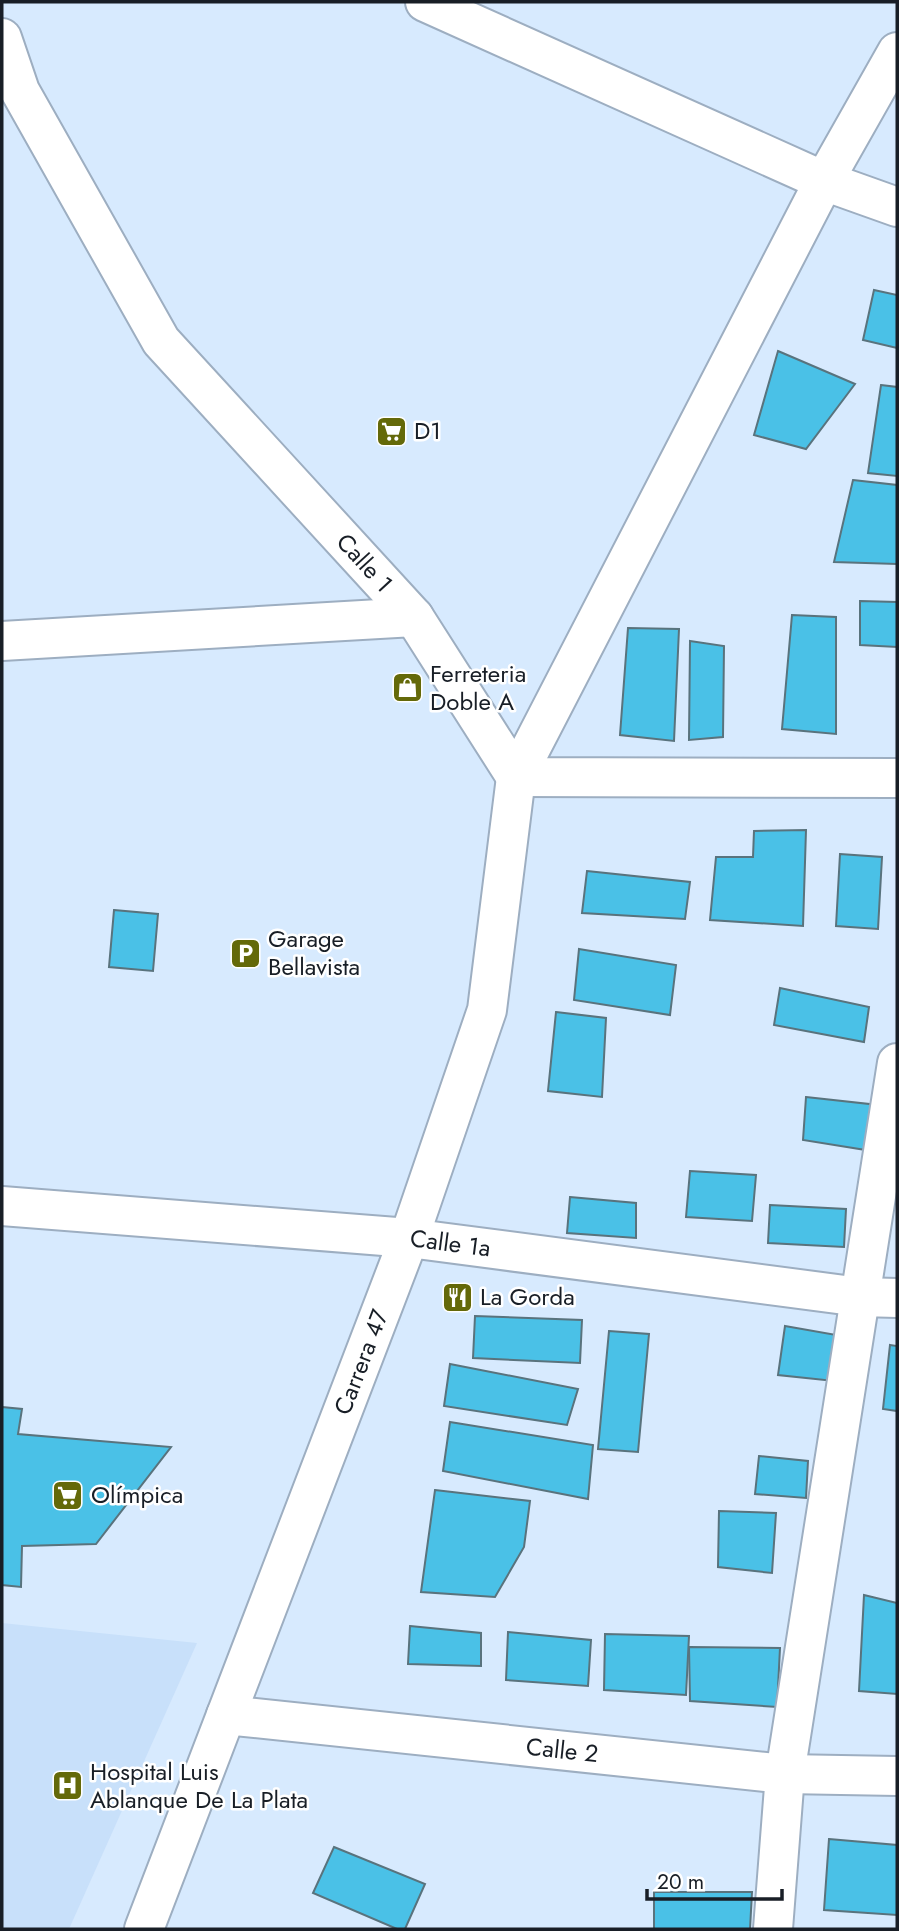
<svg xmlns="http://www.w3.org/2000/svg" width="899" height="1931" font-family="Jost,sans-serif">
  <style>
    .built { fill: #c8e0fa }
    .building { fill: #4ac1e7; stroke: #59737d; stroke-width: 2 }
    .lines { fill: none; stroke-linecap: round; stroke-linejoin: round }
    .minor-casing { stroke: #9daec1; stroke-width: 42 }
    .tertiary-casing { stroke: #9daec1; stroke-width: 42 }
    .secondary-casing { stroke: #9daec1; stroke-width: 42 }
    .minor { stroke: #fff; stroke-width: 38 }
    .tertiary { stroke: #fff; stroke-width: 38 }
    .secondary { stroke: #fff; stroke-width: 38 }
    .labels { text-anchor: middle; stroke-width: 5; stroke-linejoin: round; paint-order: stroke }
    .poi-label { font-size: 24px; fill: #181e26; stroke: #fff; text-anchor: start }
    .street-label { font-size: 24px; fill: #181e26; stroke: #fff }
  </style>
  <rect width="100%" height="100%" fill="#d7eafe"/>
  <path class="built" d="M2,1623l195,20 -128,286h-67z"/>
  <g class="building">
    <path d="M874,290l23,5v53l-34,-8z"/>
    <path d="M778,351l77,33 -49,65 -52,-14z"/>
    <path d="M881,385l16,2v89l-29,-3z"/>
    <path d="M853,480l44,5v79l-63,-2z"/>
    <path d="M860,601l37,1v45l-37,-2z"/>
    <path d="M792,615l44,2v117l-54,-5z"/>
    <path d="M628,628l51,1 -5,112 -54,-6z"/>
    <path d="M690,641l34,5 -1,91 -34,3z"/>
    <path d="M806,830l-3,96 -93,-6 6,-63h37l1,-26z"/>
    <path d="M840,854l42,3 -4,72 -42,-3z"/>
    <path d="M587,871l103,11 -5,37 -103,-6z"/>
    <path d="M114,910l44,4 -5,57 -44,-4z"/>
    <path d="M579,949l97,16 -6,50 -96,-15z"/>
    <path d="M780,988l89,19 -5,35 -90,-17z"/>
    <path d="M556,1012l50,6 -4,79 -54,-6z"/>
    <path d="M806,1097l72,8 -6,46 -69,-11z"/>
    <path d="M690,1171l66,4 -4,46 -66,-4z"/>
    <path d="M570,1197l66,6v35l-69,-5z"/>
    <path d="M770,1205l76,4 -2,38 -76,-4z"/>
    <path d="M475,1316l107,4 -2,43 -107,-5z"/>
    <path d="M785,1326l57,10 -8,45 -56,-6z"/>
    <path d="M609,1331l40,3 -11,118 -40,-3z"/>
    <path d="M890,1345l7,1v65l-14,-2z"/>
    <path d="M450,1364l128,25 -11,36 -123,-19z"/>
    <path d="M2,1407l20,2 -4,25 153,13 -75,97 -74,2 -1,41 -19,-2z"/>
    <path d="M450,1422l143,23 -5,54 -145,-28z"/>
    <path d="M759,1456l49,5 -2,37 -51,-4z"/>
    <path d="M435,1490l95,11 -6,46 -29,50 -74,-5z"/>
    <path d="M719,1511l57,2 -4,60 -54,-6z"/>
    <path d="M864,1595l33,8v91l-38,-3z"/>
    <path d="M410,1626l71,7v33l-73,-2z"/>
    <path d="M508,1632l83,8 -3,46 -82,-6z"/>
    <path d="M605,1634l84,2 -3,59 -82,-5z"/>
    <path d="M689,1647l91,1 -3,59 -87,-6z"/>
    <path d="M829,1839l68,6v70l-73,-5z"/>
    <path d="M334,1847l91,37 -20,45h-8l-84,-36z"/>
    <path d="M654,1892h98l-2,37h-96z"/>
  </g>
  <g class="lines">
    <defs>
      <g id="minor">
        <path d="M425,2l399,179 73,26"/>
        <path d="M2,641l412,-24"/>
        <path id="s1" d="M2,1206l407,32 451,59 37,1"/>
        <path id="s2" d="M226,1715l559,59 112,2"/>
        <path d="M773,1929l12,-155 112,-711"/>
      </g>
      <path id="tertiary" d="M516,777l308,-596 73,-129"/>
      <g id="secondary">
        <path id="s3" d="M2,38l18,53 141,250 253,276 102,160 381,1"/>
        <path id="s4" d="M144,1929l265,-691 78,-228 29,-233"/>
      </g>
    </defs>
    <use href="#minor" class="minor-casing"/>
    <use href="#tertiary" class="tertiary-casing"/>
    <use href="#secondary" class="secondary-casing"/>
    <use href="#minor" class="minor"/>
    <use href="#tertiary" class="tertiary"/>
    <use href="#secondary" class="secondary"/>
  </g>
  <defs>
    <symbol id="supermarket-square" viewBox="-11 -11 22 22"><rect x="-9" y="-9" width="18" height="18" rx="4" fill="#646909" stroke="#fff"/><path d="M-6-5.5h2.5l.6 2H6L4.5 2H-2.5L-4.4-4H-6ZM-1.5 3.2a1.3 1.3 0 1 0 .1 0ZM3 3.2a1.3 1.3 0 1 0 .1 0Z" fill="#fff"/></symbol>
    <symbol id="shop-square" viewBox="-11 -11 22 22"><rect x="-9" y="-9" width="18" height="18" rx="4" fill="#646909" stroke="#fff"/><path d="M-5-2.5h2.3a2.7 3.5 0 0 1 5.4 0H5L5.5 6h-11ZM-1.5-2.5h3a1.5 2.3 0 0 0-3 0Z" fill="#fff"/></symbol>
    <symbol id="parking-square" viewBox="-11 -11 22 22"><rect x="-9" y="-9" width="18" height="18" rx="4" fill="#646909" stroke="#fff"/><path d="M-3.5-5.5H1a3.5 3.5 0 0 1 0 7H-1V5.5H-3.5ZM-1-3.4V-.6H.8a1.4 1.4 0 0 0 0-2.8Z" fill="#fff"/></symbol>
    <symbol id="restaurant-square" viewBox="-11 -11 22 22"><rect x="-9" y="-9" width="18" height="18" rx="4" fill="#646909" stroke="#fff"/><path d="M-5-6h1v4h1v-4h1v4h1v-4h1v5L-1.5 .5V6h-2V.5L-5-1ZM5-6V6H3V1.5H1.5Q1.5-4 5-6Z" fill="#fff"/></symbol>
    <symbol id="hospital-square" viewBox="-11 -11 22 22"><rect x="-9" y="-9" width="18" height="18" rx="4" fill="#646909" stroke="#fff"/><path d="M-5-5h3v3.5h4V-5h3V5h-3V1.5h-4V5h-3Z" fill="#fff"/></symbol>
  </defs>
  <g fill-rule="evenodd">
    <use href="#supermarket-square" x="374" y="414" width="35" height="35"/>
    <use href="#shop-square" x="390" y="670" width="35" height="35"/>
    <use href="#parking-square" x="228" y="936" width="35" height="35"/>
    <use href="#restaurant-square" x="440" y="1280" width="35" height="35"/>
    <use href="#supermarket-square" x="50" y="1478" width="35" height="35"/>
    <use href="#hospital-square" x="50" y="1768" width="35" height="35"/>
  </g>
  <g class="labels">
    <g class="poi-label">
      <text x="414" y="439">D1</text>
      <text x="430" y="682">Ferreteria<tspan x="430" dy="28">Doble A</tspan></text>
      <text x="268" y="947">Garage<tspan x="268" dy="28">Bellavista</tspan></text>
      <text x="480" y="1305">La Gorda</text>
      <text x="91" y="1503">Olímpica</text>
      <text x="90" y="1780">Hospital Luis<tspan x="90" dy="28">Ablanque De La Plata</tspan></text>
    </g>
    <g class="street-label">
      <text dy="8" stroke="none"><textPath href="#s3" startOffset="644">Calle 1</textPath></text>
      <text dy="8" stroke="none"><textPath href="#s1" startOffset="450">Calle 1a</textPath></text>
      <text dy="8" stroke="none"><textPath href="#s4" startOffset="607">Carrera 47</textPath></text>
      <text dy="8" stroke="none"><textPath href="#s2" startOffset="338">Calle 2</textPath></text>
    </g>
  </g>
  <rect width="899" height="1931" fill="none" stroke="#181e26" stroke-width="7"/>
  <path d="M647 1889v10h135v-10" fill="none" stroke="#181e26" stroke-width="3.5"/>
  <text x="657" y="1889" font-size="21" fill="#181e26" stroke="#ffffff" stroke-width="5" paint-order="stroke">20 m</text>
</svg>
